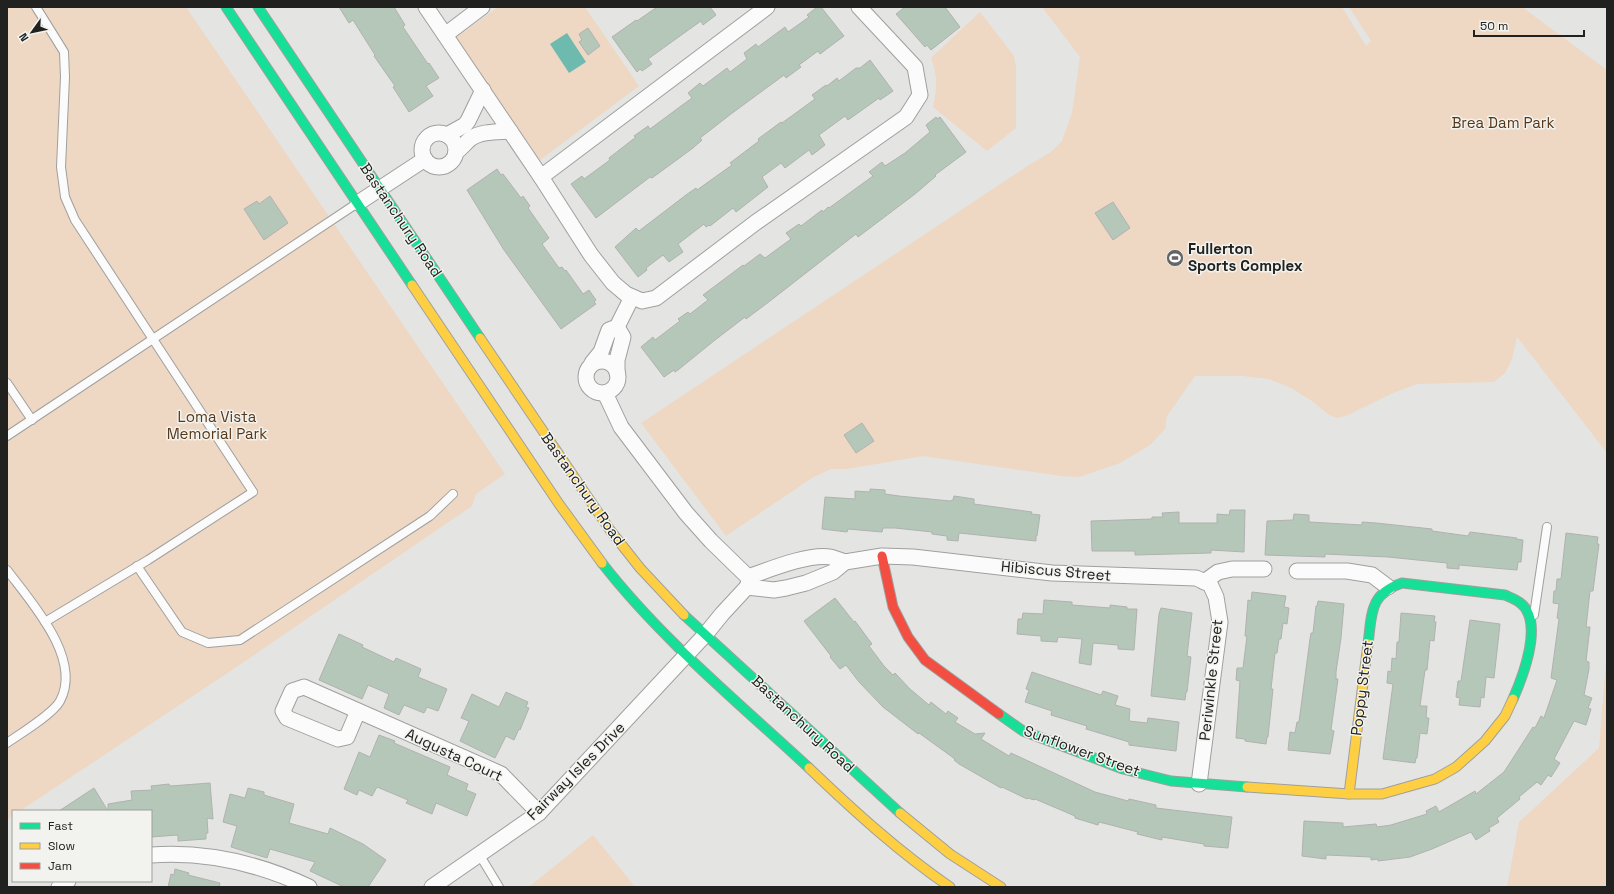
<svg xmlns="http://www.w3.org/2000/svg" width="1614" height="894" font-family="'Space Grotesk',sans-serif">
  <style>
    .green { fill: #eed7c3 }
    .water { fill: #6ebaae }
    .building { fill: #b5c7b9; stroke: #b0b2b0 }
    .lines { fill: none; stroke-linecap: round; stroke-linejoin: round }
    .lane-casing { stroke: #9fa09e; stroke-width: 10 }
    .street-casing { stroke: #9fa09e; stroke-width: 17 }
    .fast-casing { stroke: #9fa09e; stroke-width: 11 }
    .slow-casing { stroke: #9fa09e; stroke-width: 11 }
    .jam-casing { stroke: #9fa09e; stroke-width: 11 }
    .lane { stroke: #fbfbfb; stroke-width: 8 }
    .street { stroke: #fbfbfb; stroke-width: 15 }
    .fast { stroke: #16e098; stroke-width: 9 }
    .slow { stroke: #ffcf43; stroke-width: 9 }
    .jam { stroke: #f24e42; stroke-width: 9 }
    .labels { text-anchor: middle; stroke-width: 3; stroke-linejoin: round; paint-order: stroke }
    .park-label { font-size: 15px; fill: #57371a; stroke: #f2f3ee }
    .street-label { font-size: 15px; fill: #212120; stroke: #f2f3ee }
    .poi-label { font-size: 15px; font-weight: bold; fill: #212120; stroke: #f2f3ee; text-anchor: start }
  </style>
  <rect width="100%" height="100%" fill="#e4e5e2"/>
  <g class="green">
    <path d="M7,7h179l319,467 -29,20 -4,12 -237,162 -215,143h-7v5l-6,4z"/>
    <path d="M498,7h87l54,79 -99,74 -86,-121z"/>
    <path d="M1042,7h300l24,39 5,-5 -22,-34h173l85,63v383l-90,-116 -5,22 -7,14 -11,9 -77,2 -24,9 -45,22 -11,3 -8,-3 -17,-14 -21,-13 -22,-9 -26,-3h-48l-28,40 -2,13 -15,16 -30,18 -41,14 -17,-1 -139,-20 -76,13h-16l-19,9 -86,58 -85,-113 388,-258 22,-13 11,-11 10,-28 8,-56z"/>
    <path d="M980,12l34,44 2,11v61l-29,23 -54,-44c4,-19 5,-31 -2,-49z"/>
    <path d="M1607,648v239h-100l12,-65 80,-74z"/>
    <path d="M593,835l42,52h-106z"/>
  </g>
  <path class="water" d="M567,33l19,29 -17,11 -19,-29z"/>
  <g class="building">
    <path d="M339,7h55l11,18 -2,2 25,37 1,-1 10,15 -13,8 7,10 -24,16 -16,-25 2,-1 -21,-30 1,-1 -22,-35 -4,3z"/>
    <path d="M657,7h53l6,8 -13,10 -2,-4 -21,15 -32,23 4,5 -10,7 -2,-2 -3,3 -25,-35 24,-17 1,1z"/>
    <path d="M817,7h4l23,29 -24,18 -2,-3 -19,14 2,2 -15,11 -2,-3 -53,39 -31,24 2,2 -9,8 -41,30 -2,-1 -54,41 -25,-34 11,-8 2,3 26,-19 -1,-2 27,-21 -2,-1 14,-10 2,3 31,-23 11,-8 -4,-5 12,-10 3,3 24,-18 3,4 17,-13 -3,-6 12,-9 2,3 27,-20 3,5 21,-15 -2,-2z"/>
    <path d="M905,7h40l15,20 -29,23 -4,-5 -2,2 -29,-33z"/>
    <path d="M588,28l12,18 -12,9 -9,-13 3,-2 -3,-6z"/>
    <path d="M870,60l23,31 -13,9 -1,-2 -31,22 -3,-4 -26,19 6,10 -13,10 -3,-5 -24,18 -4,-5 -19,14 6,10 -32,25 -3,-4 -23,18 -1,-1 -3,2 -2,-3 -26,20 5,8 -14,10 -6,-7 -17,13 1,2 -9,7 -23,-30 21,-19 3,3 47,-36 10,-7 1,2 35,-25 -2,-2 29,-22 -1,-2 23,-17 1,1 33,-24 -3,-4 14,-10 1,1 10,-8 2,3 17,-13h4z"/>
    <path d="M936,117l1,2 3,-2 26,35 -31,23 1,1 -21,18 -57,43 -2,-3 -86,67 -24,18 -1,-2 -30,23 -37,30 -3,2 -1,-2 -10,7 -23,-30 12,-10 2,3 25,-19 -2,-2 10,-7 2,2 18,-14 -5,-5 40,-30 1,1 16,-12 5,4 26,-19 -5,-6 13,-9 2,2 21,-16 1,2 5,-5 1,1 44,-32 -4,-4 13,-10 3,4 20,-13 25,-21 -4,-7z"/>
    <path d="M497,169l4,6 2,-1 18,24 2,-2 7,10 -2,2 21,30 -7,6 17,24 3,-1 3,4 1,-1 17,24 6,-4 7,10 -2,2 2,2 -35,25 -57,-79 -37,-60z"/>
    <path d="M270,196l18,27 -24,17 -20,-31 13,-8 2,3z"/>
    <path d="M1113,202l17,26 -17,12 -18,-27z"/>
    <path d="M862,423l12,18 -18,12 -12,-18z"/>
    <path d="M870,489l15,1v4l14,2 51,5 3,-1 1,-4 20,3v5l58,8 -1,2 9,1 -3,21h-1v5l-77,-8 -1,8 -11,-1v-4l-15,-2v-2l-37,-4h-12l-1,4 -34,-3 -1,3 -25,-3 3,-32 30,2v-8l15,1z"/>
    <path d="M1230,510h15l-1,42 -33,-2v3l-76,2v-4h-43l-1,-30 61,-2v-2h11l-1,-4 17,-1v11h38v-9l12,1z"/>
    <path d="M1294,514l15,1v7l53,3v-3l14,1 56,6v2l36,5 2,-4 47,6 -1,1 7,1 -2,22h-3l-1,8 -58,-5v4l-12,-1v-5l-59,-6 -63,-3v3l-60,-2 2,-34 26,-1z"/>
    <path d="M1566,533l32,4 -1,7h2l-6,47h-3l-4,36h4l-4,34 3,1v7l-5,26 8,3 -4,10 3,1 -5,16 -12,-4 -20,38 6,4 -9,14 -3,-2 -7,10 -4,-3 -18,15 1,2 -23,19 2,4 -10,6 1,3 -14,9 -5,-8 -39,17 -22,8 -32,4v-2l-7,1v-3l-45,-2v4l-24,-3 2,-35 39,2v4l33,-3 1,3 14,-2 36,-11 -1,-3 10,-5 3,6 36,-21 1,3 28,-22 29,-45 2,1 6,-12 3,2 13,-38 -6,-2 8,-59 -2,-1 2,-14 -6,-1 1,-12h2l1,-12h4z"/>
    <path d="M1252,592l34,4 -2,11 5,1 -2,16 -4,-1 -2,16h-2l-2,14h-2l-4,36h2l-5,48h-1l-1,7 -21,-3v-2l-9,-1 4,-57 -4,-1 1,-12h6l4,-32h-2l3,-36 3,1z"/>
    <path d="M835,598l19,24 1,-1 17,23 -3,2 15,20 9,9 2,-2 15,16 19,16 2,-3 15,12 2,-3 10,7 -3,4 20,12 10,-1 -4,6 28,17 2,-3 84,39 33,9 1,-2 27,6v3l76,9 -4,31 -24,-2v-2l-42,-7v3l-25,-6 1,-2 -39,-10 -1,3 -23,-7v-2l-40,-17 -1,1 -6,-2 -1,1 -25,-12 -1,1 -42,-24 -5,-4 1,-1 -36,-26 -1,1 -35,-27 -24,-25 -13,-17 -6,4 -10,-12 1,-1 -27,-35z"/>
    <path d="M1044,600l28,2v3l38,3v-3l17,2v2h10l-3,41 -16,-1v-4l-25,-2 -2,22 -12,-2 3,-24 -24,-2 -1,5 -16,-1v-5l-24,-2 1,-15h4l1,-6 20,1z"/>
    <path d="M1318,601l26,3 -3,34 -5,34v7h2l-7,51 3,1 -4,23 -42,-4 2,-18 5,1 2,-11h2l11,-83 1,-6h2l3,-27h1z"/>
    <path d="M1161,608l31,5 -5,43 4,1 -4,35h-1l-1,8 -34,-4 8,-82z"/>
    <path d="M1401,613l34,3 -1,6h2l-2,19 -4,-1 -3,30h-2l-5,36h7l-1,12h3l-2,16 -7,-1 -3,25h-1l-1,5 -32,-4 10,-75 -6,-1 1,-12 3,1 1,-14 4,1 1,-17h2z"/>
    <path d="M1470,620l30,4 -6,54 -8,-1 -2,21 -3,-1 -1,10 -21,-2 1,-7 -4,-1 2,-16h3z"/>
    <path d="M339,634l24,11 -1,2 32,15 2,-4 25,11 -3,8 29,12 -9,22 -11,-4 -3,6 -20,-8 -5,10 -15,-7 5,-14 -21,-9 -6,14 -43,-19z"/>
    <path d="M1032,672l69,23 2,-4 15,5 -3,9 15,4 -1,12 18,2 1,-5 31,4 -3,29 -47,-6v-3l-43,-13 1,-3 -36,-11 1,-4 -27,-9 4,-12 -3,-1z"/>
    <path d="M506,692l22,10 -2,5 3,1 -9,22 -1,-1 -5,11 -8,-4 -11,22 -35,-17 9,-20 -8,-3 11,-24 27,13z"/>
    <path d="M379,735l16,6 -1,2 56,24 -3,8 21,9 -2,6 10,4 -9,22 -31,-13 -4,11 -26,-11 2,-3 -31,-13 -5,9 -13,-6 -2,5 -13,-6 15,-37 11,5z"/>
    <path d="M210,783l3,36 -6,-1 1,15h-2v6l-28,2v-6l-27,2v-26h-92l35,-23 14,23v-7l24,-4 -1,-9 21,-1 -1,-4 18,-2 1,2z"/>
    <path d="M248,788l16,4v3l30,9 -5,19 39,11 2,-6 33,16 23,16 -18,27h-24l-34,-16 5,-9 -45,-13 -3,9 -36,-11 6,-21 -14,-4 7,-28 15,4z"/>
    <path d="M175,869l14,4 -1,2 32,8 -1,4h-51l3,-13 3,1z"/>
  </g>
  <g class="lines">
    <defs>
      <g id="lane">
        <path d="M36,7l28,45 1,25 -4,90 4,30 10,23 178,272 -105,68 -103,62"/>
        <path d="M7,383l25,37"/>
        <path d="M7,436l349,-232"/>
        <path d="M137,566l45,66 26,11 32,-3 190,-124 23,-22"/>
        <path d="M7,570c24,32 76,89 53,131 -7,13 -40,33 -53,42"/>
        <path d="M1534,615l13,-88"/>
        <path d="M479,854l20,33"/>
      </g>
      <g id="street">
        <path d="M426,7l115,170 50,78 22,28 13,11 16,7 14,-3 99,-75 151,-106 14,-22 -5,-28 -56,-60"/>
        <path d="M445,35l37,-28"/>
        <circle cx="439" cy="150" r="17"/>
        <path d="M447,135l18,-10 3,-4 15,-31"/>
        <path d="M456,152c6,-4 9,-9 14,-13 11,-8 28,-7 40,-8"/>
        <path d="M541,177l226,-170"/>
        <path d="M358,203l67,-44"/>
        <path d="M617,327l15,-30"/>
        <circle cx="602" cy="377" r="16"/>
        <path d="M592,363l9,-11 8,-22 8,-3"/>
        <path d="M617,373v-13l6,-23 -6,-10"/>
        <path d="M605,393l16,34 65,86 25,28 37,36"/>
        <path d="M1297,571h50l25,4 16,12"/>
        <path d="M748,577c20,-7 62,-24 82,-20 5,1 10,3 15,5"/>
        <path d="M1204,582l14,-10 14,-3h32"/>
        <path d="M747,587l27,3 12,-2 20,-5 27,-11 12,-10 37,-6 31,1 139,16 144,5 14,6 6,13 4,25 -21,162"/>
        <path d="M358,711l-11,26 -9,2 -51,-21 -4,-7 9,-20 12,-4 197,87 38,39"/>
        <path d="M151,855c56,-4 107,8 158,32"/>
        <path d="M59,887l9,-6"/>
        <path d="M432,887l107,-74 166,-178 17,-21 25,-27 2,-5 -1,-4"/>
      </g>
      <g id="fast">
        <path d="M226,7l186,278"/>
        <path d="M258,7l222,331"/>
        <path d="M602,563c59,76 137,140 207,205"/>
        <path d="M684,615l216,198"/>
        <path d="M1368,644c4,-30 1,-50 34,-61l103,12c4,2 10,4 14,7 26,18 4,74 -6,97"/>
        <path d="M999,714l24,17 100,38 48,12 76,6"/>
      </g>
      <g id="slow">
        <path d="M412,285l147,219 43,59"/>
        <path d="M480,338l130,192 30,38 44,47"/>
        <path d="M809,768c45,43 90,84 141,119"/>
        <path d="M1247,787l102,7h33l53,-15 21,-12 29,-26 20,-25 8,-17"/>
        <path d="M1349,794l19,-150"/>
        <path d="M900,813l50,41 51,33"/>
      </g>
      <path id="jam" d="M882,556l11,51 15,30 17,23 74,54"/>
    </defs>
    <use href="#lane" class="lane-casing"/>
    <use href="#street" class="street-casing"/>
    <use href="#fast" class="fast-casing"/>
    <use href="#slow" class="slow-casing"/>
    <use href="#jam" class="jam-casing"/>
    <use href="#lane" class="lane"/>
    <use href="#street" class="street"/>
    <use href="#fast" class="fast"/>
    <use href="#slow" class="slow"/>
    <use href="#jam" class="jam"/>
  </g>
  <defs>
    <symbol id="stadium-disc" viewBox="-11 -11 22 22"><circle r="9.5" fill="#656664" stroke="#f2f3ee"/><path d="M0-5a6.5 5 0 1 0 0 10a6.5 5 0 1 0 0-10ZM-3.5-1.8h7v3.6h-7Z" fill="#fff"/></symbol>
  </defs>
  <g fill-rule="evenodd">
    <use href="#stadium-disc" x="1165" y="248" width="20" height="20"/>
  </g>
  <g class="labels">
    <g class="park-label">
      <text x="1503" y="128">Brea Dam Park</text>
      <text x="217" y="422">Loma Vista<tspan x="217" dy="17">Memorial Park</tspan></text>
    </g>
    <g class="street-label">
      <text transform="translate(401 220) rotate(56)" y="5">Bastanchury Road</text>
      <text transform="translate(583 489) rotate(55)" y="5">Bastanchury Road</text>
      <text transform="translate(1056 571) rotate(5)" y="5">Hibiscus Street</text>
      <text transform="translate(1211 680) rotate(-84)" y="5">Periwinkle Street</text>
      <text transform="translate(1362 688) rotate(-83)" y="5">Poppy Street</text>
      <text transform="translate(803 724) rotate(43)" y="5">Bastanchury Road</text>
      <text transform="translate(1082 751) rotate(20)" y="5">Sunflower Street</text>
      <text transform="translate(454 755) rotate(25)" y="5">Augusta Court</text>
      <text transform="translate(576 771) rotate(-45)" y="5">Fairway Isles Drive</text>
    </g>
    <g class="poi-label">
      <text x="1188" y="254">Fullerton<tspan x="1188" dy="17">Sports Complex</tspan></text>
    </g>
  </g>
  <rect width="1614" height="894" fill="none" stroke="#212120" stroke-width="16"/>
  <rect x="12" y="810" width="140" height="72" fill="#f2f3ee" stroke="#9e9f9c"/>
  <rect x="20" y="823" width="20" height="6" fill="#16e098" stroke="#9e9f9c"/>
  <text x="48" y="830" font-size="12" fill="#212120">Fast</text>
  <rect x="20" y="843" width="20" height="6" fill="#ffcf43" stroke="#9e9f9c"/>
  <text x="48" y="850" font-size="12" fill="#212120">Slow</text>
  <rect x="20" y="863" width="20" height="6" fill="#f24e42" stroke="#9e9f9c"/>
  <text x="48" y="870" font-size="12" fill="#212120">Jam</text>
  <g transform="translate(32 32) rotate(237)" stroke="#f2f3ee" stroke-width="3" paint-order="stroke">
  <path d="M0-3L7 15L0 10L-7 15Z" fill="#212120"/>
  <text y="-6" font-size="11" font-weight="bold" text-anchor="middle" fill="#212120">N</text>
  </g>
  <path d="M1474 30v6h110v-6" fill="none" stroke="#212120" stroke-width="2"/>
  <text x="1480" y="30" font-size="12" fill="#212120" stroke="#f2f3ee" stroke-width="3" paint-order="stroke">50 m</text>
</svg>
